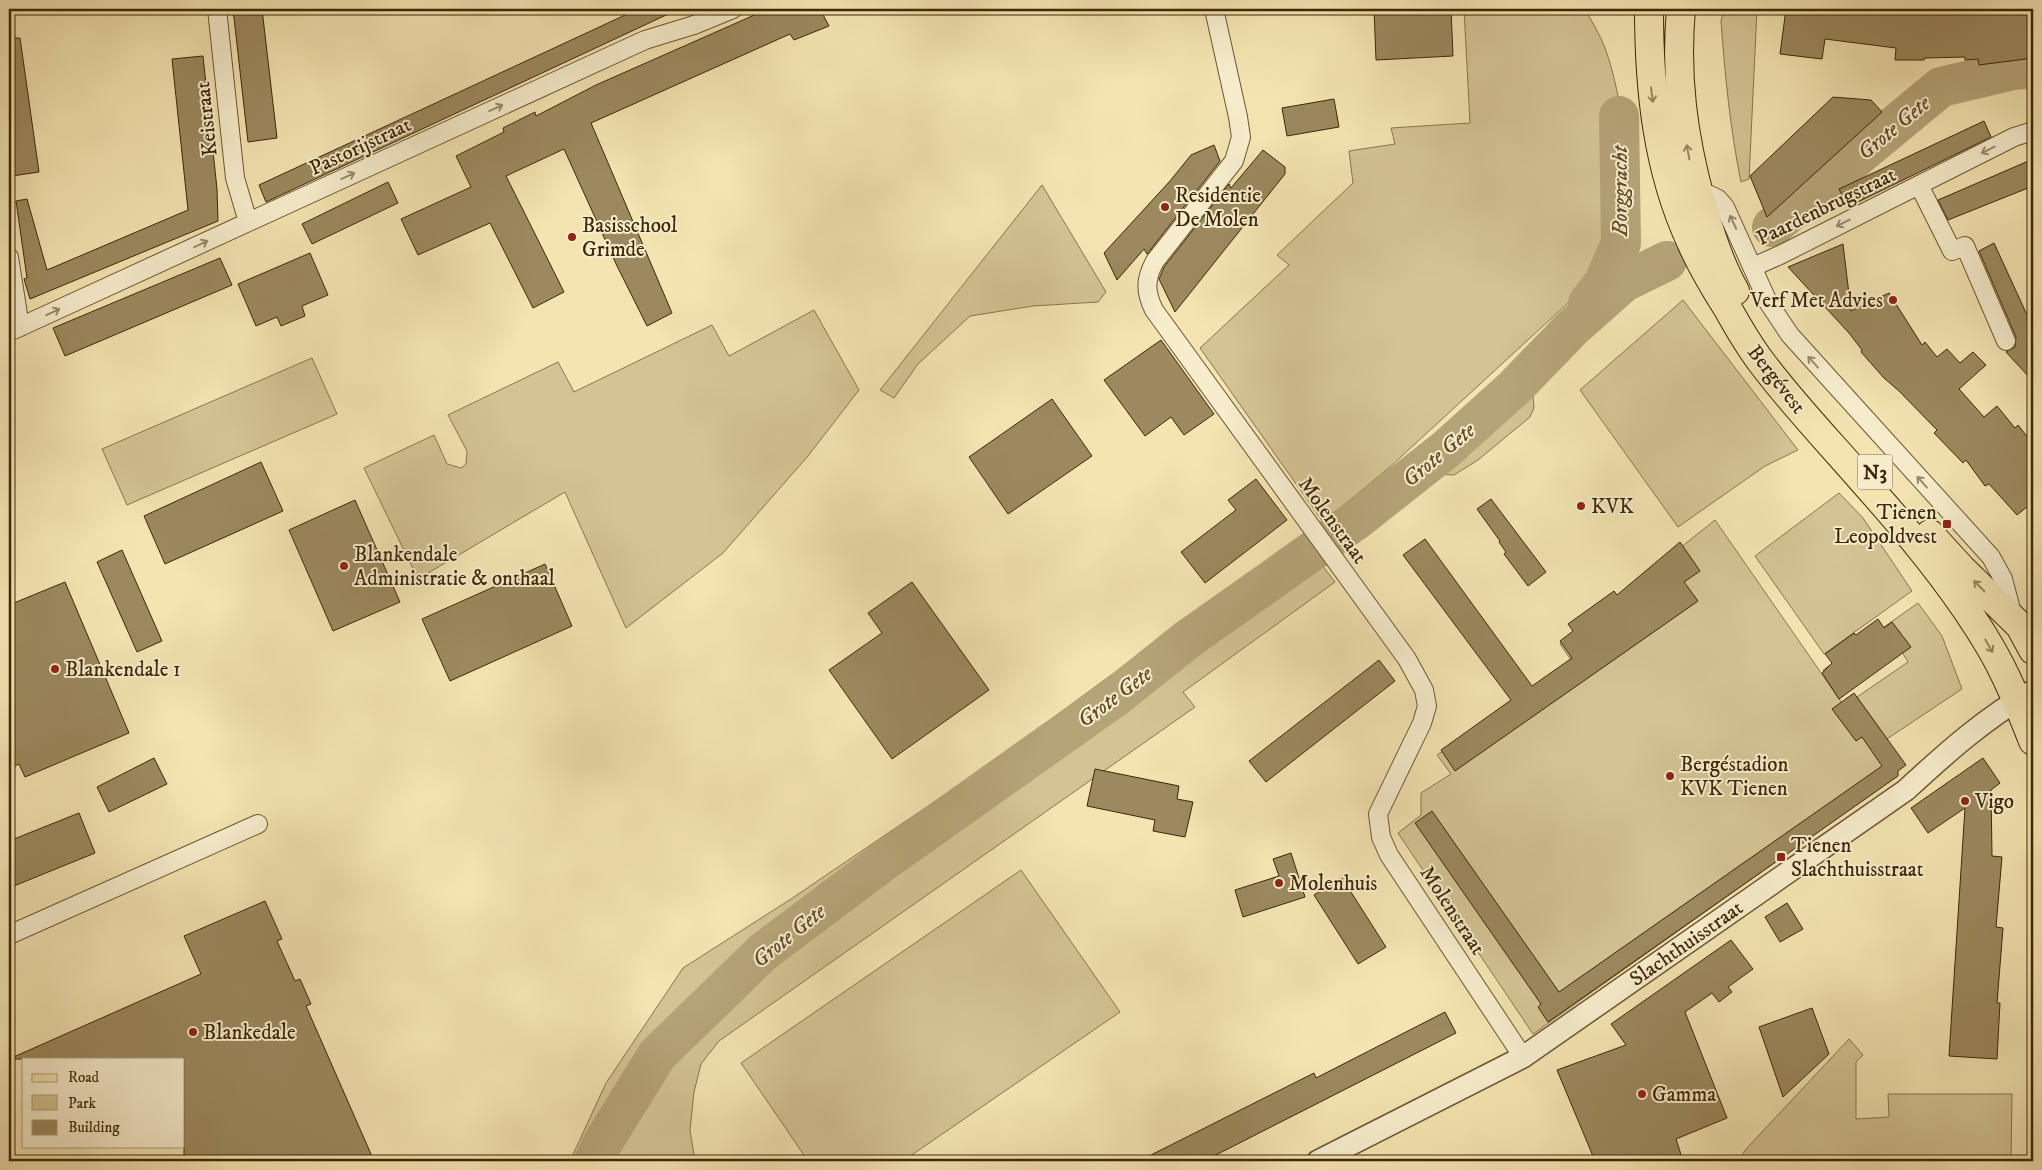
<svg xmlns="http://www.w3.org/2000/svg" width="2042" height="1170" font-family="'IM FELL DW Pica',serif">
	<rect width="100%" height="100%" fill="#f3e4b2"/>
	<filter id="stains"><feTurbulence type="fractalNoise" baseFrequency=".004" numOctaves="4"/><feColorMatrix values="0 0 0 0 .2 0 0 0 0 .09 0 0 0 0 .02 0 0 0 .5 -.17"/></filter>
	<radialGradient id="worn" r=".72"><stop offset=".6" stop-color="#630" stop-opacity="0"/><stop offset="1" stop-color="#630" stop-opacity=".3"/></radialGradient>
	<!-- green -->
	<path fill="#d4c495" stroke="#89764e" d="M 1464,9 L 1585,9 C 1592,22 1601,36 1606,51 C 1618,84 1628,145 1627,180 L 1612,190 L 1608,200 L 1607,256 L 1592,281 L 1390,467 L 1323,522 L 1200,348 L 1289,265 L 1277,255 L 1353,183 L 1349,151 L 1395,144 L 1391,128 L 1470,123 Z
		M 1724,9 L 1757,9 L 1749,179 L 1741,182 C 1730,128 1725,75 1721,21 Z
		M 1042,185 L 1106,292 L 1098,302 L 1033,306 L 970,316 L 918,364 L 894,398 L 880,390 Z
		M 1683,300 L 1798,450 L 1765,466 L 1678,527 L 1580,390 Z
		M 814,310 L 859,390 L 808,456 L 723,553 L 626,628 L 565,492 L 418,579 L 364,468 L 434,435 L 447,464 L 461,468 L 466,464 L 467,451 L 448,415 L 558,362 L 574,392 L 712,325 L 729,356 Z
		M 312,358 L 337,414 L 127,505 L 102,449 Z
		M 1533,396 L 1534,408 L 1530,417 L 1478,460 L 1454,475 L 1434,474 L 1470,441 Z
		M 1839,493 L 1863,518 L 1912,591 L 1824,654 L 1755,556 Z
		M 1715,520 L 1894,778 L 1533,1034 L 1398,833 L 1421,815 L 1421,793 L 1451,774 L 1437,755 L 1571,660 L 1560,644 Z
		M 1317,559 L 1335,582 L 1183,692 L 1195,707 L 719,1041 L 701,1064 L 694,1092 L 690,1130 L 695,1161 L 570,1161 L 606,1083 L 683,968 L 791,899 L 987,766 L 1144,651 L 1156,674 Z
		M 1918,603 L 1942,636 L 1962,689 L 1887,739 L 1857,697 L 1908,662 L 1902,652 L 1840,694 L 1823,670 Z
		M 1021,870 L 1120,1012 L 903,1161 L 808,1161 L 741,1063 Z
		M 1849,1039 L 1863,1055 L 1856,1062 L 1856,1119 L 1889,1117 L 1888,1094 L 2012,1094 L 2011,1161 L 1737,1161 L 1747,1148 Z"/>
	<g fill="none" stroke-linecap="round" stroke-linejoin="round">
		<!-- river -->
		<path stroke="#b5a478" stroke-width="40" d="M 1772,227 L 1941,87 L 2013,70 L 2033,68
			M 1588,303 L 1604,282 L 1621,243 L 1619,116
			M 594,1161 L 602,1144 L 657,1055 L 763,952 L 880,864 L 1114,698 L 1188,639 L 1355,521 L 1445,450 L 1515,387 L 1572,328 L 1624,282 L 1667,261"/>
	</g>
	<!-- building -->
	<path fill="#9c895f" stroke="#3e2706" d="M 233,9 L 262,9 L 277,138 L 248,142 Z
		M 634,9 L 679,9 L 266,202 L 259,185 L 623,16 Z
		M 768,9 L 820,9 L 829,26 L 794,40 L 790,34 L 591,123 L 672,313 L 647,326 L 617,266 L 564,149 L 506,176 L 564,292 L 533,308 L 490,223 L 418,255 L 401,219 L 471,187 L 456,156 L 504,132 L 503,128 L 535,112 L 536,116 L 596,85 Z
		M 1374,9 L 1451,9 L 1453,56 L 1376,60 Z
		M 1786,9 L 2033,9 L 2033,58 L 1979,65 L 1978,59 L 1965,60 L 1965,57 L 1925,58 L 1924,60 L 1895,60 L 1896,48 L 1825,39 L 1822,59 L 1780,54 Z
		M 9,38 L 20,38 L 39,172 L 12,176 L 9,151 Z
		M 203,56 L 217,189 L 218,221 L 30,299 L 24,279 L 27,278 L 16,201 L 27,199 L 47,270 L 188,210 L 172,59 Z
		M 1833,97 L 1871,100 L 1882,112 L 1767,217 L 1750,176 Z
		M 1334,99 L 1339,127 L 1287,136 L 1282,108 Z
		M 1984,121 L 1991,137 L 1848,207 L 1839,189 Z
		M 1214,145 L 1220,161 L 1147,254 L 1144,249 L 1117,280 L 1104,253 L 1170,181 L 1191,155 Z
		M 1263,150 L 1285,167 L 1285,174 L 1175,312 L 1159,279 L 1164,267 L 1229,184 L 1231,188 Z
		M 2033,159 L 2033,186 L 1948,220 L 1938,200 Z
		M 388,182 L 398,203 L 312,244 L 302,224 Z
		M 1994,243 L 2033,328 L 2033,385 L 2030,378 L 2006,352 L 2015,347 L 2016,337 L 1979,251 Z
		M 1843,244 L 1851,311 L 1889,293 L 1922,345 L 1925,342 L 1937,357 L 1947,349 L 1960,363 L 1973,352 L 1986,365 L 1959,389 L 1984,417 L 1997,406 L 2015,428 L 2018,425 L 2033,444 L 2033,502 L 2017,515 L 1989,484 L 1985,486 L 1966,460 L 1963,463 L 1934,433 L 1937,430 L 1899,391 L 1884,378 L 1861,352 L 1862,350 L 1849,333 L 1788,267 Z
		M 310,253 L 328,295 L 302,306 L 305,316 L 281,326 L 277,317 L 256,326 L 238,284 Z
		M 220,258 L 232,285 L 65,356 L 53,328 Z
		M 1161,340 L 1214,414 L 1184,435 L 1171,417 L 1145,436 L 1104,380 Z
		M 1052,399 L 1092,456 L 1008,514 L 969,457 Z
		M 261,462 L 283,511 L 165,564 L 144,516 Z
		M 1256,479 L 1287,520 L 1205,583 L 1181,552 L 1236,510 L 1228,500 Z
		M 1491,499 L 1546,572 L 1528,586 L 1504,554 L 1506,552 L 1499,542 L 1500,541 L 1477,509 Z
		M 355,500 L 400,602 L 333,631 L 289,530 Z
		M 1425,539 L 1532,686 L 1572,658 L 1560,641 L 1573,631 L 1568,624 L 1614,591 L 1617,595 L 1680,542 L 1700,571 L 1684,582 L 1698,601 L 1455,771 L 1441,750 L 1511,700 L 1403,555 Z
		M 122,550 L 162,641 L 137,652 L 97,562 Z
		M 545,564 L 572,626 L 450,681 L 422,619 Z
		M 65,582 L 129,733 L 25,777 L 19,764 L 9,769 L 9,605 Z
		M 912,582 L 989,690 L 892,759 L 829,670 L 882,633 L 868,613 Z
		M 1878,619 L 1884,628 L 1892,622 L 1911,647 L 1839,699 L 1822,673 L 1832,663 L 1825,654 L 1854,633 L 1856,635 Z
		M 1379,660 L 1395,681 L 1266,782 L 1249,761 Z
		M 1854,693 L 1906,765 L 1898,771 L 1898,776 L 1548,1022 L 1538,1007 L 1541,1004 L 1415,823 L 1432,811 L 1559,992 L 1882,766 L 1862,737 L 1856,741 L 1832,709 Z
		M 154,758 L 167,784 L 109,812 L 97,787 Z
		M 1983,758 L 2000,783 L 1991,790 L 1992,856 L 2002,857 L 1996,927 L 2003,928 L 1997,1003 L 2000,1003 L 1997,1059 L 1949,1056 L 1965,808 L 1928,833 L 1911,808 Z
		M 1095,769 L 1179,786 L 1177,799 L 1193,802 L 1185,837 L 1153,831 L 1155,820 L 1087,806 Z
		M 79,813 L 95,853 L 9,888 L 9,841 Z
		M 1291,853 L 1305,897 L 1243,917 L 1235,890 L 1279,876 L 1273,859 Z
		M 1342,878 L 1386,947 L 1358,964 L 1314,895 Z
		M 265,901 L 282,939 L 277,941 L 295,981 L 300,979 L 311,1004 L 306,1006 L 374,1161 L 184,1161 L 184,1059 L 9,1059 L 201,974 L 184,936 Z
		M 1787,903 L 1803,929 L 1780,942 L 1765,917 Z
		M 1731,940 L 1753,969 L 1728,987 L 1732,992 L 1719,1002 L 1712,993 L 1685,1012 L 1727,1118 L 1676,1139 L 1683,1161 L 1595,1161 L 1557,1070 L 1626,1045 L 1611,1024 Z
		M 1812,1008 L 1829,1054 L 1783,1097 L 1759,1027 Z
		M 1445,1012 L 1456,1033 L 1204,1161 L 1139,1161 L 1314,1073 L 1316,1078 Z"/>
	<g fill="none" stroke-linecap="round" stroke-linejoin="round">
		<defs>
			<path id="minor" d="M 217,9 L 235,178 L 248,222
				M 1214,9 L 1238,117 L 1241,137 L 1234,161 L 1155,261 C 1145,279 1145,292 1154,310 L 1407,659 L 1424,690 L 1427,706 L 1422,723 L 1378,814 L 1381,837 L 1389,855 L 1523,1057
				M 1919,185 L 1952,251 L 1965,246 L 2006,341
				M 1697,189 L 1718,199 L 1725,207 L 1768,302 L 1790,335 L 1991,557 L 2003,579 L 2013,617
				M 9,257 L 20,327
				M 1753,267 L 1780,255 L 2014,137 L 2033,131
				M 9,332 L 645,40 L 694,25 L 733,9
				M 9,935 L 258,824"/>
			<path id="tertiary" d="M 1318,1161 L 1523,1057 L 1906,790 C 1945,754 1986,717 2033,691"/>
			<path id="primary" d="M 1649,9 C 1649,88 1657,169 1691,242 C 1701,265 1714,287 1728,309 C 1738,327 1749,346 1762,363 C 1795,407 1834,447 1870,489 C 1913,537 1956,589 1989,645 C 2007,675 2020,708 2033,741
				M 1681,9 C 1675,76 1683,136 1701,202 C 1710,232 1719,263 1735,291
				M 1930,534 L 1962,569 L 2020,626 L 2033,650"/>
		</defs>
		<!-- minor casing -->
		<use href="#minor" stroke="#6b5631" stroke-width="20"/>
		<!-- tertiary casing -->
		<use href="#tertiary" stroke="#6b5631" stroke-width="24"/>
		<!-- primary casing -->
		<use href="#primary" stroke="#3e2706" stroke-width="30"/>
		<!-- minor -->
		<use href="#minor" stroke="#f7edcd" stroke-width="18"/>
		<!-- tertiary -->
		<use href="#tertiary" stroke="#f7edcd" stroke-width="21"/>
		<!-- primary -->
		<use href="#primary" stroke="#f3e4b2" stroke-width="28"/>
	</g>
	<!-- one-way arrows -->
	<defs><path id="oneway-shaft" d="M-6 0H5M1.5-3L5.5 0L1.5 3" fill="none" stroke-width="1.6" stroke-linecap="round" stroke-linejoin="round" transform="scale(1.25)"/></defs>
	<g stroke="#98865c">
		<use href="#oneway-shaft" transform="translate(1652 95) rotate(82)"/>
		<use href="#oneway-shaft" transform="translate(1688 152) rotate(-101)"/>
		<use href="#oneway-shaft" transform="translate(1979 586) rotate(-135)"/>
		<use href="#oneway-shaft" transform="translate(1989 646) rotate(60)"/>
	</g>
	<g stroke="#9a8a6a">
		<use href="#oneway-shaft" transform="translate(496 108) rotate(-25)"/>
		<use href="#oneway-shaft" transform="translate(1988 150) rotate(153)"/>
		<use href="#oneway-shaft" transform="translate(348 176) rotate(-25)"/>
		<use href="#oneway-shaft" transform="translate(1733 222) rotate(-115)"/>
		<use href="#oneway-shaft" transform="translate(1843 223) rotate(153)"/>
		<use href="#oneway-shaft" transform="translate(201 244) rotate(-25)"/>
		<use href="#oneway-shaft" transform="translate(53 312) rotate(-25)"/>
		<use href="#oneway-shaft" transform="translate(1813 362) rotate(-132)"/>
		<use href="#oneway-shaft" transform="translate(1922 482) rotate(-132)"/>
	</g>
	<!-- markers -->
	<g fill="#8f2418" stroke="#f7edcd" stroke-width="2">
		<circle cx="1165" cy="207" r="5"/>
		<circle cx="572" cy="237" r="5"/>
		<circle cx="1893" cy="300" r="5"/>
		<circle cx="1581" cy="506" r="5"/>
		<rect x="1942" y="519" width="10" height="10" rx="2.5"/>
		<circle cx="344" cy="566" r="5"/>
		<circle cx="55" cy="669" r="5"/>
		<circle cx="1670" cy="776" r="5"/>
		<circle cx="1965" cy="801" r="5"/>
		<rect x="1776" y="852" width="10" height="10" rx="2.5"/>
		<circle cx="1279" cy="883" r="5"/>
		<circle cx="193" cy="1032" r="5"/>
		<circle cx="1642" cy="1094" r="5"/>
	</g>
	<g text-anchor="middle" stroke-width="4" stroke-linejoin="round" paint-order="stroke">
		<!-- shield labels -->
		<rect fill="#f7edcd" stroke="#766242" stroke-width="1" x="1857.5" y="454.5" width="35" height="35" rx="4"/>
		<g font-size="20" font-weight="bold" fill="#3e2706">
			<text x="1875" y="479">N3</text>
		</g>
		<!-- street labels -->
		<g font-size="21" fill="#3e2706" stroke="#f7edcd">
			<text transform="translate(206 119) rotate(-96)" y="7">Keistraat</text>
			<text transform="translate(360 146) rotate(-25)" y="7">Pastorijstraat</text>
			<text transform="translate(1826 206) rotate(-26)" y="7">Paardenbrugstraat</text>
			<text transform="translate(1777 379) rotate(52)" y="7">Bergévest</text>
			<text transform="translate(1333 520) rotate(54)" y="7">Molenstraat</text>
			<text transform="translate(1453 910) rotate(57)" y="7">Molenstraat</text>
			<text transform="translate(1686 943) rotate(-35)" y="7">Slachthuisstraat</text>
		</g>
		<!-- poi labels -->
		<g font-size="21" fill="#3e2706" stroke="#f7edcd" text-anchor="start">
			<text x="1175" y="202">Residentie<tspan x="1175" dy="24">De Molen</tspan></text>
			<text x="582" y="232">Basisschool<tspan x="582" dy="24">Grimde</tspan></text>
			<text x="1883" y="307" text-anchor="end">Verf Met Advies</text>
			<text x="1591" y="513">KVK</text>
			<text x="1937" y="519" text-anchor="end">Tienen<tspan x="1937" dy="24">Leopoldvest</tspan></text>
			<text x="354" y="561">Blankendale<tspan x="354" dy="24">Administratie &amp; onthaal</tspan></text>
			<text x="65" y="676">Blankendale 1</text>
			<text x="1680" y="771">Bergéstadion<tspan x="1680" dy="24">KVK Tienen</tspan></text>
			<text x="1975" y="808">Vigo</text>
			<text x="1791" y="852">Tienen<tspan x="1791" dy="24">Slachthuisstraat</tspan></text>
			<text x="1289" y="890">Molenhuis</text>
			<text x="203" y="1039">Blankedale</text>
			<text x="1652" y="1101">Gamma</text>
		</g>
		<!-- water labels -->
		<g font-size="22" font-style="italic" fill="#624c28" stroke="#f7edcd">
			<text transform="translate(1893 127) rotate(-40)" y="8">Grote Gete</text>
			<text transform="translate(1619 191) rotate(-90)" y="8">Borggracht</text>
			<text transform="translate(1438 454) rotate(-40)" y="8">Grote Gete</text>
			<text transform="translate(1114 696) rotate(-37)" y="8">Grote Gete</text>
			<text transform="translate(788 935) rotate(-39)" y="8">Grote Gete</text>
		</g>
	</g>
	<!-- margin -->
	<rect width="2042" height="1170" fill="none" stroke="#f3e4b2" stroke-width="30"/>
	<rect x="10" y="10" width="2022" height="1150" fill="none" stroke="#3e2706" stroke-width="2.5"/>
	<rect x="15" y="15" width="2012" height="1140" fill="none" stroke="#3e2706"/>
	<!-- legend -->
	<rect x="22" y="1058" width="162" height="90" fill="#f7edcd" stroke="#ad9e7d"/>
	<rect x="32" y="1074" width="25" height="8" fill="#f3e4b2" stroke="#ad9e7d"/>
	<text x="68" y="1082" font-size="15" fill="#3e2706">Road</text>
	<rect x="32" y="1095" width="25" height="15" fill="#d4c495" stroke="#ad9e7d"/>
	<text x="68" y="1108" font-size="15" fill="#3e2706">Park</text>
	<rect x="32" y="1120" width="25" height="15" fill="#9c895f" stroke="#ad9e7d"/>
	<text x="68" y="1132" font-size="15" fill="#3e2706">Building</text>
	<rect width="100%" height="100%" filter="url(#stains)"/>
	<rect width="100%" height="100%" fill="url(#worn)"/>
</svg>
